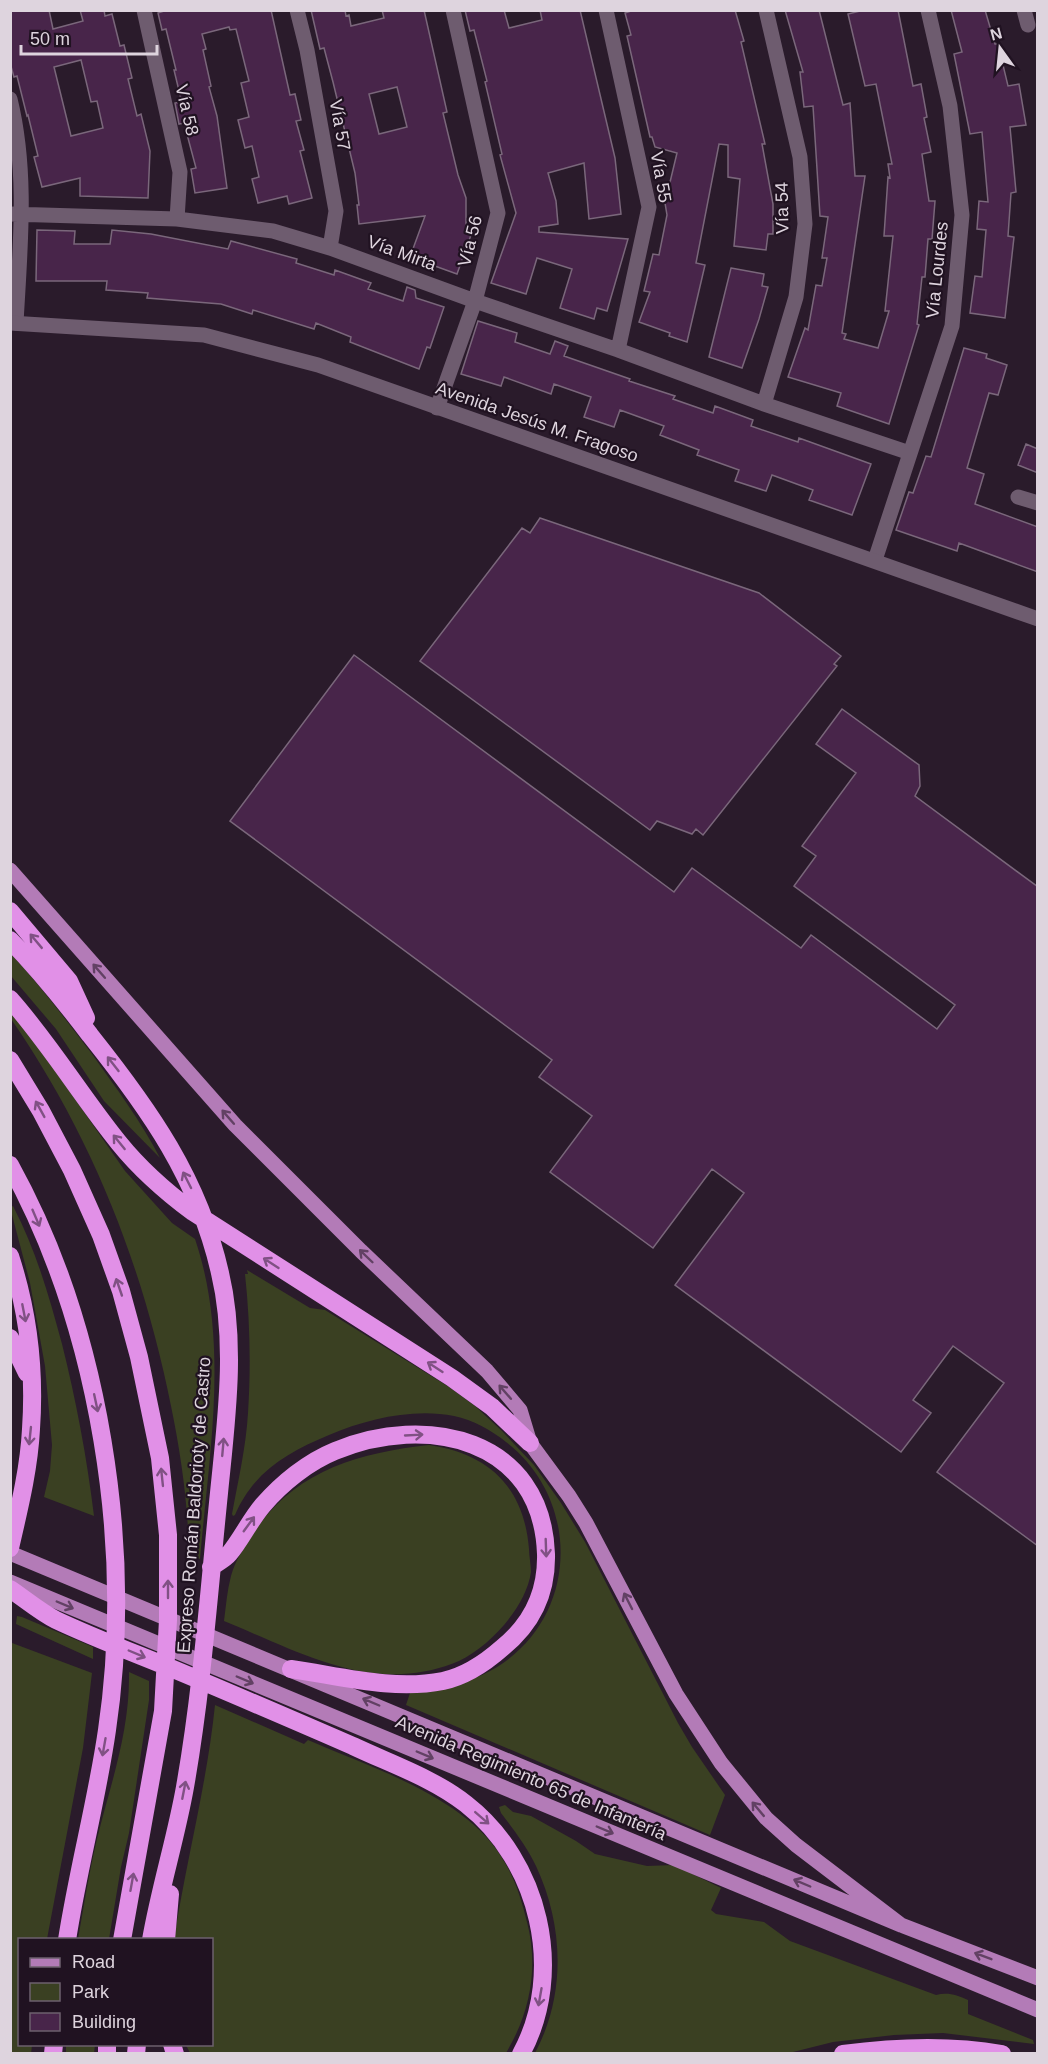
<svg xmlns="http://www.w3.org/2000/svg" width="1048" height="2064" font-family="Helvetica,sans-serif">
	<rect width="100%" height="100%" fill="#2a1b2b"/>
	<!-- green -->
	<path fill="#3a4022" d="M 11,954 C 40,985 66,1020 92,1054 C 116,1088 141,1121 160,1158 L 104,1101 L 56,1029 L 11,976 Z
		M 10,1011 L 36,1043 L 125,1171 L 172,1223 L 195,1239 C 230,1342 209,1453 200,1559 L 189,1554 C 188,1504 181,1454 171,1406 C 143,1266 92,1136 11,1019 Z
		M 13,1206 C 36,1250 49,1296 62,1344 C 76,1400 87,1458 94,1516 L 44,1497 L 50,1471 L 52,1445 L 45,1366 L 30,1283 L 11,1211 L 11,1207 Z
		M 247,1270 L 310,1308 L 325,1310 L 449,1387 L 475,1406 L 502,1431 L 534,1465 L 561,1503 L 585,1542 L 678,1723 L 692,1747 L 725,1795 L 710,1835 L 406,1705 L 411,1690 C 434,1686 460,1685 482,1675 C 577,1631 587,1505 506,1442 C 491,1430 473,1420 454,1416 C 413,1408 367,1419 329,1435 C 288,1452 253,1472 235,1515 L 233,1516 L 232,1514 C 238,1481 246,1447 248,1413 C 251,1367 250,1320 245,1274 L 248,1274 Z
		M 429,1445 C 489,1454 524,1487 529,1549 C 529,1556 531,1565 531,1572 C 526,1607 490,1646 459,1661 C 441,1669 421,1673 402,1674 C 343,1678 278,1643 224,1621 C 226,1606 227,1591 231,1576 C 235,1561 244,1548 252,1535 C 294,1471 357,1453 429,1445 Z
		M 17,1616 L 22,1617 L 93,1647 L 93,1659 L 16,1624 Z
		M 12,1643 L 92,1673 L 83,1748 L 47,1939 L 20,1940 L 20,2044 L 32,2045 L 31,2054 L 10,2053 L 10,1650 Z
		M 129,1672 L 149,1681 L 149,1700 L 129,1833 L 121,1867 L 109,1939 L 78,1939 C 84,1906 89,1872 97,1839 C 111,1782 130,1732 129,1672 Z
		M 215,1705 L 304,1744 L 308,1740 C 372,1768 470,1798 505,1863 C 516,1881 522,1902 527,1922 C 539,1968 530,2013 506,2053 L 190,2053 L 186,2045 L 212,2044 L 212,1940 L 174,1940 C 186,1861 207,1784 215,1705 Z
		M 505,1805 L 513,1812 L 531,1816 L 576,1841 L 595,1854 L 647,1866 L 674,1865 L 721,1888 L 711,1910 L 716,1914 L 764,1922 L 790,1941 L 936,1995 C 948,1992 957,1995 968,2000 L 968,2014 L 1033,2040 L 1034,2044 L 943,2033 L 894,2035 L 833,2042 L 785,2054 L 535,2053 C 566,1995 564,1926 536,1866 C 527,1847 514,1830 501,1813 L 499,1807 Z
		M 66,2045 L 95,2045 L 94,2053 L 66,2053 Z"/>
	<!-- building -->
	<path fill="#48254a" stroke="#7a677b" stroke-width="1.5" fill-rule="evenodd" d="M 10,10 L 49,10 L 53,29 L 83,21 L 80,10 L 104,10 L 105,16 L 112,14 L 120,46 L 124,45 L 132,78 L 128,79 L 137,116 L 141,114 L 150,151 L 148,198 L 80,196 L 80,178 L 42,187 L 34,157 L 38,156 L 28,115 L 27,116 L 17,76 L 14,77 L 10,63 ZM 81,60 L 91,102 L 97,101 L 103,128 L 71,136 L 54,67 Z
		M 167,10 L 271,10 L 290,95 L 295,94 L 301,120 L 296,121 L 304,150 L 300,151 L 312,198 L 289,204 L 287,196 L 258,203 L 252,179 L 259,177 L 252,146 L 245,148 L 238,120 L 249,117 L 241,83 L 249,81 L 236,29 L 230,30 L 229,27 L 202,34 L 206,49 L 203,50 L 211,86 L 209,87 L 217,116 L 227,188 L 195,193 L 191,169 L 196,168 L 184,123 L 179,124 L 175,103 L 180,102 L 181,99 L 174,70 L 176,70 L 166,29 L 162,30 L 158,13 Z
		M 311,10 L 345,10 L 346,16 L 349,15 L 351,26 L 384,18 L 382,10 L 424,10 L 447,112 L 443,113 L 458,175 L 466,198 L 466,233 L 471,235 L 457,274 L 410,257 L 425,216 L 359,224 L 357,205 L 359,205 L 355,173 L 333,82 L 324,48 L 320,49 ZM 397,87 L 407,127 L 379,134 L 369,94 Z
		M 465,10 L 504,10 L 509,28 L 542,20 L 540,10 L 580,10 L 615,158 L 621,214 L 589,219 L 584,163 L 548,173 L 556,201 L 558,224 L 539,227 L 539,232 L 628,239 L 607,311 L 597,308 L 594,319 L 560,308 L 572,269 L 537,258 L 526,294 L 491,283 L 516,213 L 500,155 L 502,154 L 485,82 L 487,81 L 474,30 L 470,31 Z
		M 634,10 L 735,10 L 744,41 L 741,42 L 765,144 L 762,144 L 773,204 L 773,234 L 768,234 L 766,250 L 734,246 L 740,179 L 728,177 L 728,145 L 719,144 L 696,263 L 705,265 L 687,342 L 669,336 L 670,333 L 639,322 L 650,292 L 644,291 L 653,254 L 659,255 L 667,215 L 665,203 L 677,153 L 655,147 L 652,137 L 650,137 L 627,36 L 631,35 L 625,13 Z
		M 785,10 L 819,10 L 843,105 L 850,103 L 855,176 L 865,176 L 842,333 L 846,334 L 844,339 L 878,348 L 889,311 L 885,311 L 893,236 L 884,236 L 888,177 L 890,178 L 888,164 L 892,164 L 876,84 L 865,86 L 848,14 L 864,10 L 898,10 L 913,86 L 921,84 L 927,117 L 924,118 L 931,152 L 922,154 L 929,201 L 935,201 L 932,239 L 928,239 L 925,277 L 922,277 L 917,324 L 919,325 L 889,424 L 837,406 L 841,393 L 788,377 L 805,328 L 808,330 L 816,285 L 822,286 L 827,258 L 822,258 L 828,217 L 820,216 L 813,106 L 804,107 L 800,72 L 803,72 Z
		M 951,10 L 985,10 L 995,44 L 998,44 L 1008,86 L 1019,84 L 1026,125 L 1010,127 L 1016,192 L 1011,193 L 1008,236 L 1014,237 L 1005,318 L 970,313 L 975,276 L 982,277 L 986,230 L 977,229 L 979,201 L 988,202 L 982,132 L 970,134 L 954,54 L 962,52 Z
		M 37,230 L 75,231 L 74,244 L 110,244 L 112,230 L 151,234 L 228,249 L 231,241 L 297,259 L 296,263 L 334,275 L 335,270 L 371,283 L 368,289 L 403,301 L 407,287 L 415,290 L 416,298 L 444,307 L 430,348 L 427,347 L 419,369 L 350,342 L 351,337 L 316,323 L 314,329 L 253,310 L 252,314 L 221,304 L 147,298 L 148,293 L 106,290 L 107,281 L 36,281 Z
		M 731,268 L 764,274 L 762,286 L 768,287 L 759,319 L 742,368 L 709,357 Z
		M 478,321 L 517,333 L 515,342 L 550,354 L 555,341 L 568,346 L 564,356 L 630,379 L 629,381 L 675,396 L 673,399 L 713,413 L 715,406 L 753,420 L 751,426 L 798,442 L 799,438 L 871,464 L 852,515 L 809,500 L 813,490 L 772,475 L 766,491 L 735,481 L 739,470 L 697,455 L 699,450 L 660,435 L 664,426 L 620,410 L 614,427 L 584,417 L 591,397 L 554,384 L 551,394 L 504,377 L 501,386 L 461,374 Z
		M 964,348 L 987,354 L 986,358 L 1007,365 L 998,395 L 989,393 L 967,468 L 984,474 L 975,504 L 1038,527 L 1038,572 L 959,543 L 957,551 L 896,530 L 909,492 L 913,493 L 926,456 L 931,457 Z
		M 1026,444 L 1038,449 L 1038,473 L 1018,465 Z
		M 540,518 L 759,593 L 841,656 L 834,664 L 837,666 L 703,835 L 696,829 L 692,834 L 657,821 L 650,830 L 420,661 L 522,528 L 530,533 Z
		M 354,655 L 674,892 L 692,868 L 801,948 L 811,935 L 937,1029 L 955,1005 L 794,886 L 816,856 L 802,846 L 856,773 L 816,744 L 842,709 L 919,765 L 920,786 L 915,796 L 1038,887 L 1038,1546 L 937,1472 L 1004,1383 L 953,1346 L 913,1400 L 931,1413 L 901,1452 L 675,1285 L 744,1193 L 712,1169 L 653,1248 L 550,1172 L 592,1116 L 539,1077 L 552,1060 L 230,821 Z"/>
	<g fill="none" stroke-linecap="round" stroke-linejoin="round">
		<!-- minor -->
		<path stroke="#6e5c6f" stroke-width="15" d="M 144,10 L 180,172 L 177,219
			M 297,10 L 307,50 L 336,211 L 330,248
			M 606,10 L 649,207 L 618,350
			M 1024,10 L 1028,25
			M 10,99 C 28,172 20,249 16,323
			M 10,214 L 177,219 L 273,231 L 330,248 L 475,301 L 618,350 L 764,404 L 910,453
			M 764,404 L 796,297 L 805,224 L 800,157 L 766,10
			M 437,408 L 475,301 L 498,213 L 453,10
			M 1018,497 L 1038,503
			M 875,560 L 952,326 L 962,215 L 950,106 L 928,10"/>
		<!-- tertiary -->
		<path stroke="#6e5c6f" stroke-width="15" d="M 10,323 L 204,335 L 318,365 L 1038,619"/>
		<!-- primary -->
		<path stroke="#b37bb7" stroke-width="15" d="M 10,870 L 235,1125 L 361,1251 L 487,1371 L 520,1410 L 530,1443 L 569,1496 L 586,1523 L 676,1694 L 721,1763 L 766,1818 L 796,1845 L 901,1925
			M 10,1553 L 901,1925 L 1038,1978
			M 10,1582 L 1038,2010"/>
		<!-- motorway -->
		<path stroke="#e190e7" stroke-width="18" d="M 10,911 L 69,981 L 86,1018
			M 10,940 C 39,970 65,1002 90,1035 C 149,1109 199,1179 220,1273 C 237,1344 226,1422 219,1493 C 209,1591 202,1690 185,1787 C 176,1838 160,1888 151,1940
			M 10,999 C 50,1044 81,1096 119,1143 C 140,1169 166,1192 193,1212 L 452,1378 L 492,1407 L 530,1443
			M 10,1060 L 41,1111 L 72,1170 L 101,1235 L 121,1291 L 139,1357 L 160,1458 L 168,1535 L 168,1620 L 163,1711 L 122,1940
			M 10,1165 C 100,1328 134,1547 107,1730 C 97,1800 78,1869 67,1940
			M 10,1256 C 28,1311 35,1371 31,1429 C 29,1469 19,1509 10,1548
			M 10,1338 L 27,1373
			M 211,1567 C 217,1563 225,1559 229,1554 C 241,1540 250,1520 263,1505 C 282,1483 308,1462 335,1451 C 426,1413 542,1438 546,1554 C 547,1593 532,1624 502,1648 C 485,1663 466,1676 443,1681 C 393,1691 340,1676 291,1669
			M 10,1589 C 25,1599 40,1612 56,1620 C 94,1638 134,1653 173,1669 C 233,1694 293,1720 353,1746 C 391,1764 433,1778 466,1804 C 539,1861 566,1971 521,2054
			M 166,1940 L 170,1894
			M 172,2044 L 175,2054
			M 53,2054 L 54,2044
			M 107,2054 L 107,2044
			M 136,2054 L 137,2044
			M 843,2054 C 896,2047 950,2045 1002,2054"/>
	</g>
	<!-- one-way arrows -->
	<defs><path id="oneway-shaft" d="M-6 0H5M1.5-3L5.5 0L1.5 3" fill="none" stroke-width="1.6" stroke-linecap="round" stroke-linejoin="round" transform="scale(1.5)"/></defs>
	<g stroke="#805184">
		<use href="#oneway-shaft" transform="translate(36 941) rotate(-130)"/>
		<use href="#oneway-shaft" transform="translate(113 1064) rotate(-128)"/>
		<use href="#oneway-shaft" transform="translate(40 1109) rotate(-119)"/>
		<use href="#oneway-shaft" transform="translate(119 1142) rotate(-129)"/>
		<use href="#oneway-shaft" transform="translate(187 1180) rotate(-117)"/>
		<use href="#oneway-shaft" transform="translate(36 1218) rotate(67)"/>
		<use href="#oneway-shaft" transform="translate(271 1263) rotate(-147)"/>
		<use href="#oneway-shaft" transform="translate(119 1287) rotate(-109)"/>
		<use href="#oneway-shaft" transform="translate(24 1313) rotate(79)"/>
		<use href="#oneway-shaft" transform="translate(435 1367) rotate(-147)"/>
		<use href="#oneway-shaft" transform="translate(96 1403) rotate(78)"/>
		<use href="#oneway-shaft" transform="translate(414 1435) rotate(-3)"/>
		<use href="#oneway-shaft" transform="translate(30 1436) rotate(96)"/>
		<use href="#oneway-shaft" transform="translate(223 1447) rotate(-85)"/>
		<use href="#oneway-shaft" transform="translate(162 1477) rotate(-96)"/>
		<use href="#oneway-shaft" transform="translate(249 1524) rotate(-54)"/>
		<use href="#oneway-shaft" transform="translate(546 1548) rotate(88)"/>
		<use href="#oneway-shaft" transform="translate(168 1589) rotate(-90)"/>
		<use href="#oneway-shaft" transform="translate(137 1654) rotate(23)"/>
		<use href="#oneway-shaft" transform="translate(104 1747) rotate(100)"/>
		<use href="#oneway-shaft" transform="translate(184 1790) rotate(-79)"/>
		<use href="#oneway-shaft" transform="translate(482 1818) rotate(41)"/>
		<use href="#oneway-shaft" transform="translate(132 1882) rotate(-80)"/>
		<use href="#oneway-shaft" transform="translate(540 1997) rotate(100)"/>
	</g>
	<g stroke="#624164">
		<use href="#oneway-shaft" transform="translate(99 971) rotate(-131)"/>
		<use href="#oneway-shaft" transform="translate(228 1117) rotate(-131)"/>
		<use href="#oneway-shaft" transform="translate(366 1256) rotate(-136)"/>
		<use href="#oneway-shaft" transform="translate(505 1392) rotate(-131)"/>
		<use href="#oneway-shaft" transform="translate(628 1601) rotate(-117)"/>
		<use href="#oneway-shaft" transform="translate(65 1605) rotate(23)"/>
		<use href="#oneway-shaft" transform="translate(245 1680) rotate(23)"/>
		<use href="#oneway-shaft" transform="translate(371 1702) rotate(-157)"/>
		<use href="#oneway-shaft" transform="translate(425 1755) rotate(23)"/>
		<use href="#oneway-shaft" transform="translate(758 1809) rotate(-130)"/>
		<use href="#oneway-shaft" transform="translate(605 1830) rotate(23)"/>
		<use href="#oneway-shaft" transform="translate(802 1883) rotate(-157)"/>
		<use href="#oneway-shaft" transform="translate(983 1956) rotate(-159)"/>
	</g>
	<g text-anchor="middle" stroke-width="4.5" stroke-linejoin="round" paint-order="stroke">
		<!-- street labels -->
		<g font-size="18" fill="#ded4de" stroke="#201221">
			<text transform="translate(187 110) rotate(77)" y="6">Vía 58</text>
			<text transform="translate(340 125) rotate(80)" y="6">Vía 57</text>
			<text transform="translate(661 177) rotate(80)" y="6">Vía 55</text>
			<text transform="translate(782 208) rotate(-91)" y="6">Vía 54</text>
			<text transform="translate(470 241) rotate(-76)" y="6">Vía 56</text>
			<text transform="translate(402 253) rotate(20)" y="6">Vía Mirta</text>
			<text transform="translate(937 270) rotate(-84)" y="6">Vía Lourdes</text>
			<text transform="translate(537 422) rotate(19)" y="6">Avenida Jesús M. Fragoso</text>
			<text transform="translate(194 1505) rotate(-86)" y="6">Expreso Román Baldorioty de Castro</text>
			<text transform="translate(531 1778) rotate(23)" y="6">Avenida Regimiento 65 de Infantería</text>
		</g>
	</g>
	<!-- border -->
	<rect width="1048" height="2064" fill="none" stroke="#ded4de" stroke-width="24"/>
	<!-- legend -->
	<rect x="18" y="1938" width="195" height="108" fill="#201221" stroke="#6c606d" stroke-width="1.5"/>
	<rect x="30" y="1958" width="30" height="9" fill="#b37bb7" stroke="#6c606d" stroke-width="1.5"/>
	<text x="72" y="1968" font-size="18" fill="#ded4de">Road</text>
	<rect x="30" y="1983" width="30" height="18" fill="#3a4022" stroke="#6c606d" stroke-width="1.5"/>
	<text x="72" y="1998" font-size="18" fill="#ded4de">Park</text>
	<rect x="30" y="2013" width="30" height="18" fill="#48254a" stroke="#6c606d" stroke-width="1.5"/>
	<text x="72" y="2028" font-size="18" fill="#ded4de">Building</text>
	<!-- north arrow -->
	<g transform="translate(1000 48) rotate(345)" stroke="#201221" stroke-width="4.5" paint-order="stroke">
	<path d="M0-4.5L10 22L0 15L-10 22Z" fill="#ded4de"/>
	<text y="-9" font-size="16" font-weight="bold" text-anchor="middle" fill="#ded4de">N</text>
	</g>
	<!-- scale -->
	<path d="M21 45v9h136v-9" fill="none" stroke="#ded4de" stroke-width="3"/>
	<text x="30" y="45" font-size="18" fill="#ded4de" stroke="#201221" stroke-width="4.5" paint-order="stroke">50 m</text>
</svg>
